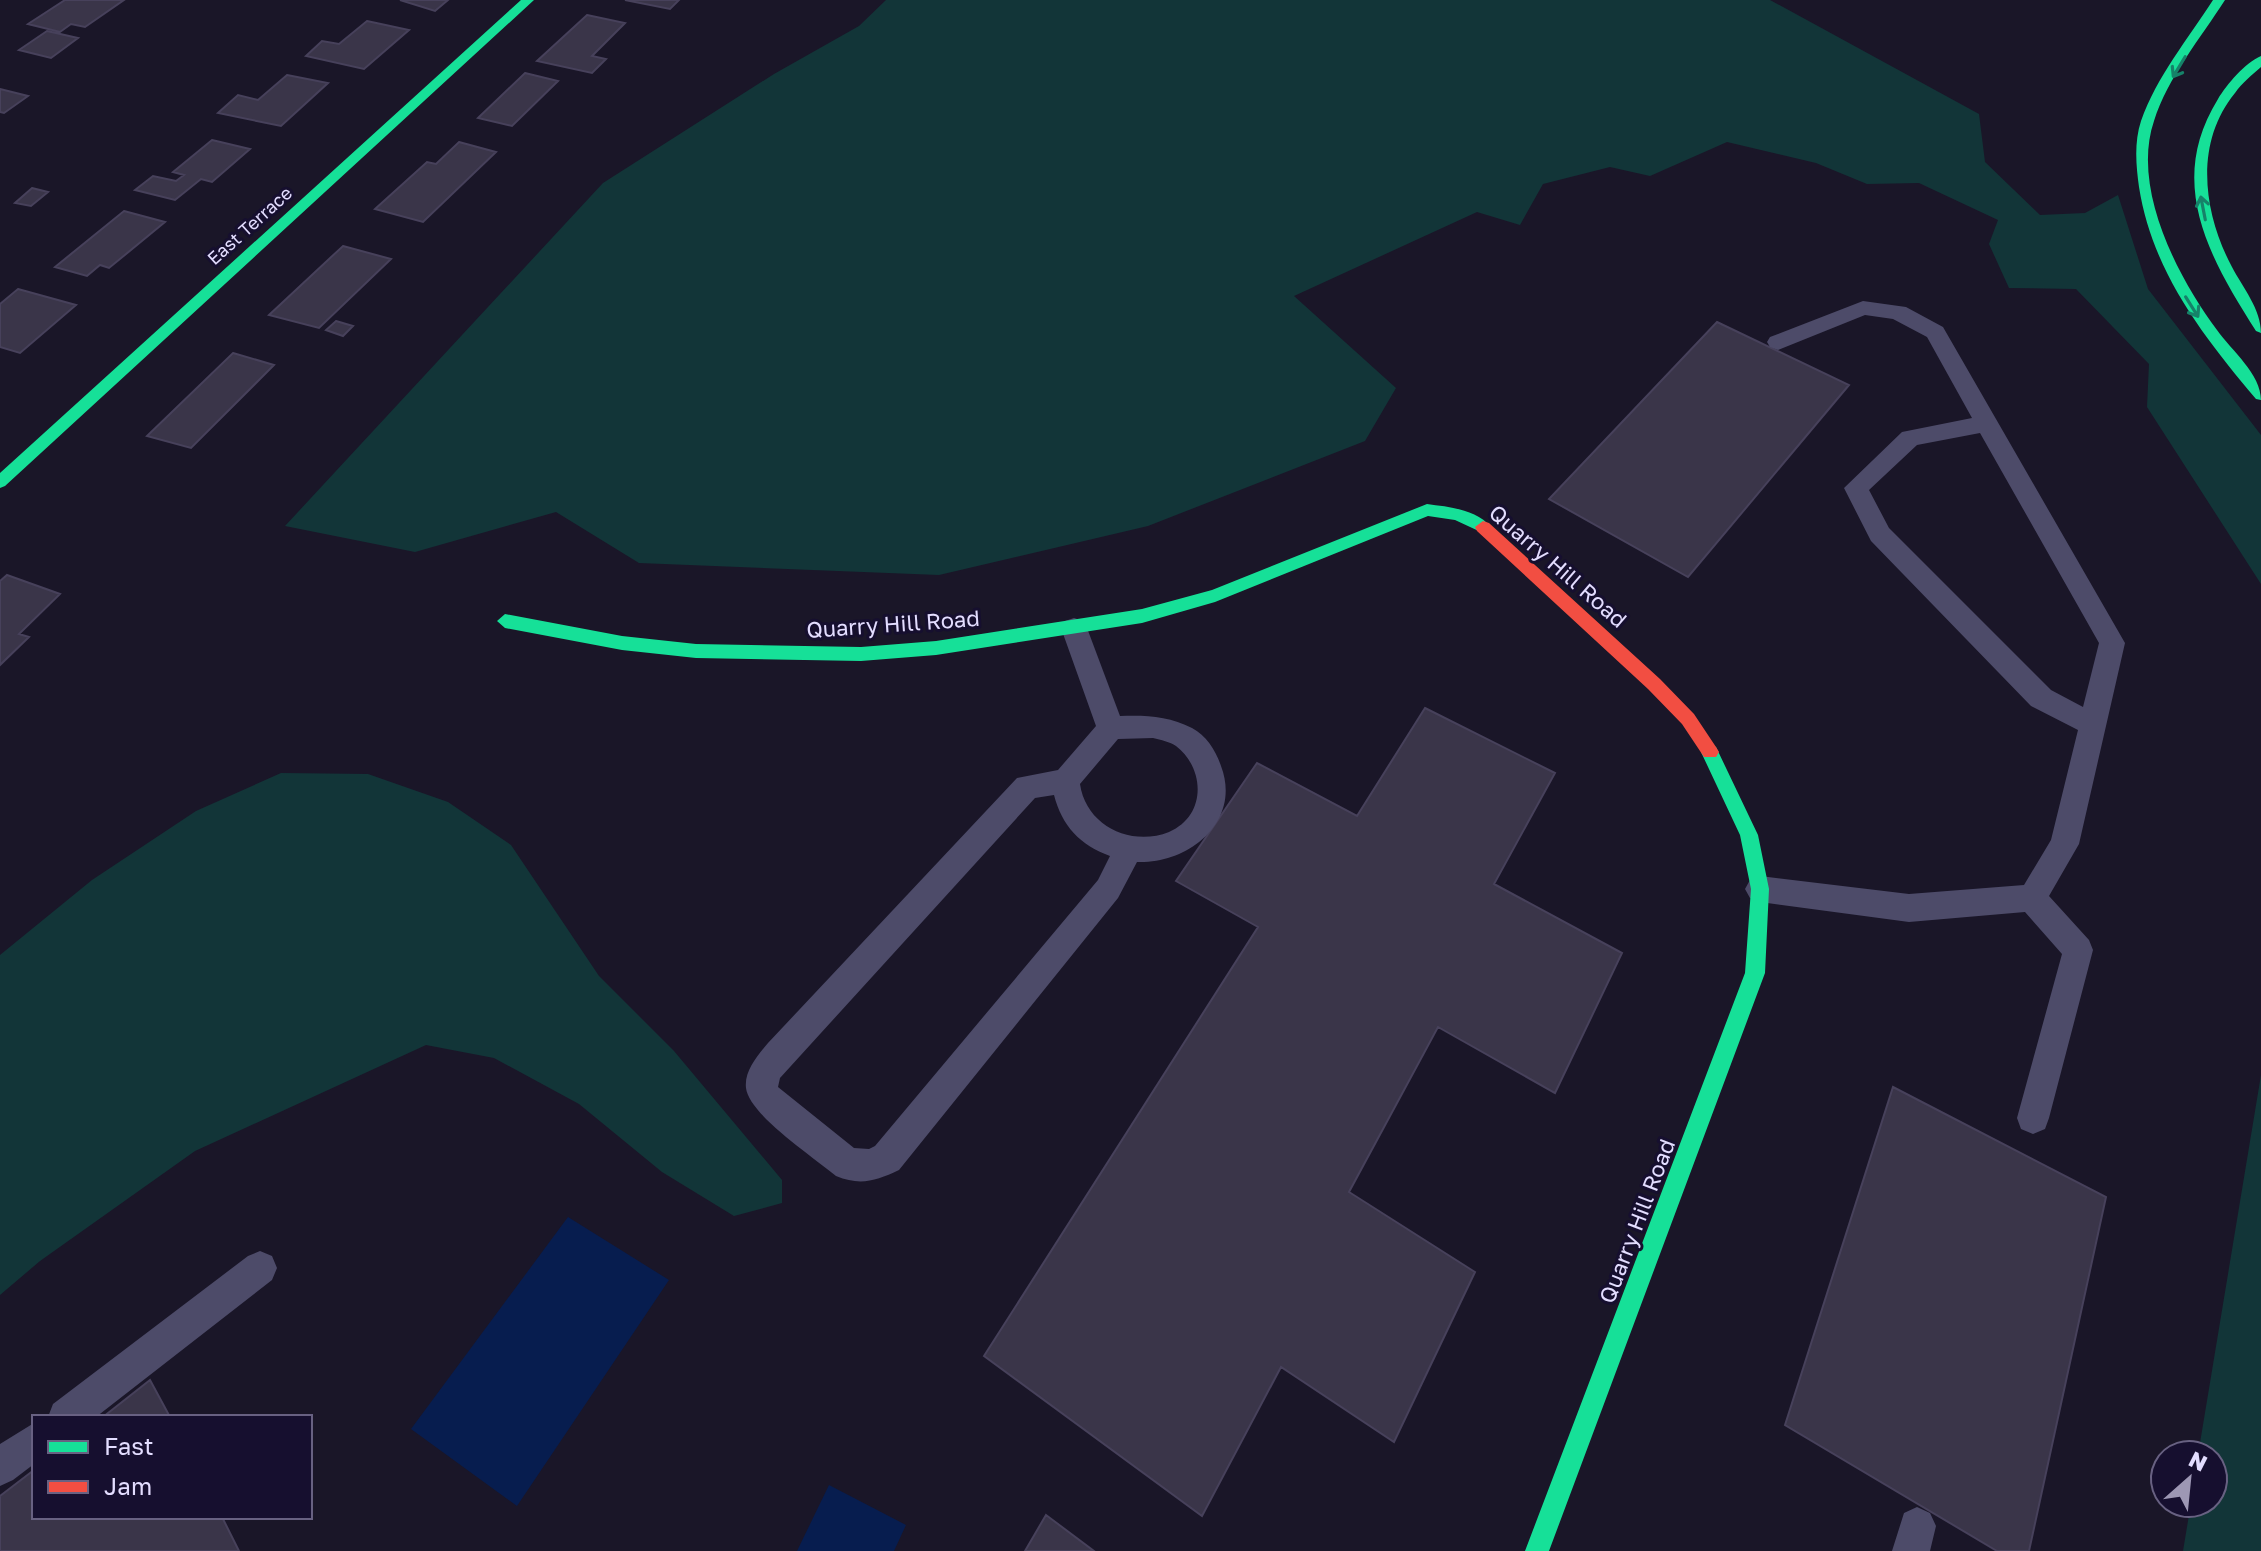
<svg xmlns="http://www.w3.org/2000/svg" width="2261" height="1551" font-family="'Golos Text',sans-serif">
	<rect width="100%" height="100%" fill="#1a1628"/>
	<!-- green -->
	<path fill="#123538" d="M 886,0 L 1770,0 L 1979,114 L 1985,162 L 2040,215 L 2085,213 L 2118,195 L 2148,289 L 2261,435 L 2261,584 L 2147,407 L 2149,364 L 2076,289 L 2009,288 L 1989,244 L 1998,220 L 1919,183 L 1867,184 L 1816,163 L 1727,142 L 1650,176 L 1610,167 L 1543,184 L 1520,225 L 1477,212 L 1294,296 L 1396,388 L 1365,441 L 1148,526 L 939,575 L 639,563 L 556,512 L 415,552 L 285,526 L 603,183 L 774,74 L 859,26 Z
		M 281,773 L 368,774 L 448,802 L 511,845 L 599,976 L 674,1051 L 782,1180 L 782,1203 L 734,1216 L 662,1172 L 579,1104 L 494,1058 L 426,1045 L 195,1151 L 40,1261 L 0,1295 L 0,955 L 92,880 L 196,811 Z
		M 2261,1075 L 2261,1551 L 2183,1551 L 2191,1503 L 2213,1503 L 2213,1455 L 2198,1455 Z"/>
	<!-- water -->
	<path fill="#071d4f" d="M 568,1217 L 669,1280 L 517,1506 L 411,1429 Z
		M 829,1485 L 906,1525 L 894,1551 L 797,1551 Z"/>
	<!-- building -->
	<path fill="#3a3549" stroke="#47415b" stroke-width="2" d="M 65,0 L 124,0 L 85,27 L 71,24 L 60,32 L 28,24 Z
		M 400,0 L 448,0 L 435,11 Z
		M 625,0 L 679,0 L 670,9 Z
		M 587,15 L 625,23 L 592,56 L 606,59 L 592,73 L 537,61 Z
		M 367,21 L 409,30 L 364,69 L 306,56 L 322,41 L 339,44 Z
		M 47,31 L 78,38 L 51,58 L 19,50 Z
		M 525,73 L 558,81 L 512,126 L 478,118 Z
		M 287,75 L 328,83 L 281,126 L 218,113 L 238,95 L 258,100 Z
		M 0,89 L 28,96 L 4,113 L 0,112 Z
		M 212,140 L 250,149 L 212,182 L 201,179 L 175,200 L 135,190 L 153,176 L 176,181 L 184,175 L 173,172 Z
		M 459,142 L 496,152 L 423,222 L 375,209 L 427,162 L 436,164 Z
		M 32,188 L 48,192 L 31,206 L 15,203 Z
		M 124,211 L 165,222 L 109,268 L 100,265 L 87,276 L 55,267 Z
		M 343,246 L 391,259 L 319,328 L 269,315 Z
		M 18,289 L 76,305 L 20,353 L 0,347 L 0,304 Z
		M 336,321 L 353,326 L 343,336 L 326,330 Z
		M 1717,322 L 1849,385 L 1688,577 L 1549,499 Z
		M 233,353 L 274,365 L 191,448 L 147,436 Z
		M 7,575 L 60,594 L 19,634 L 29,637 L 0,665 L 0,581 Z
		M 1425,708 L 1555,773 L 1494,884 L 1622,953 L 1555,1093 L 1438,1027 L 1349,1192 L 1475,1272 L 1394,1442 L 1281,1367 L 1202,1516 L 984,1356 L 1258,927 L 1176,881 L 1257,763 L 1357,816 Z
		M 1893,1087 L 2106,1197 L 2029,1551 L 1997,1551 L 1785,1425 Z
		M 150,1380 L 170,1417 L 103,1417 Z
		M 34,1470 L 34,1517 L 222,1517 L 239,1551 L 0,1551 L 0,1496 Z
		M 1046,1515 L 1094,1551 L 1025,1551 Z"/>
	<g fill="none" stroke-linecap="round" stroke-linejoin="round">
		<!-- lane -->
		<path fill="#4d4b69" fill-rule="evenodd" d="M 1863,301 L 1906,307 L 1943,327 L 2125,643 L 2079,844 L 2049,896 L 2089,940 L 2093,950 L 2049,1118 L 2045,1129 L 2033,1134 L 2021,1129 L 2017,1118 L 2062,954 L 2025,912 L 1909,922 L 1760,902 L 1750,898 L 1745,889 L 1750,880 L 1760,876 L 1909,894 L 2024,885 L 2051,840 L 2078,730 L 2031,706 L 1871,541 L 1844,488 L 1902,432 L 1972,418 L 1927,337 L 1893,319 L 1865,315 L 1778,350 L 1770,347 L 1767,342 L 1770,337 ZM 1980,433 L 2099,643 L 2083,707 L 2051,690 L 1889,528 L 1869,490 L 1917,445 Z
			M 1074,618 L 1083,621 L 1087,628 L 1120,716 C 1145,715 1169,716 1192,728 C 1206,735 1216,751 1221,766 C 1242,821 1189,864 1137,862 L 1118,898 L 899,1170 C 876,1181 860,1186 836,1176 C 815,1158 749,1115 746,1088 C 744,1071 758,1055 768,1043 L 1017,778 L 1058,770 L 1096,726 L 1061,628 L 1065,621 ZM 1153,738 C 1161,740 1170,742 1176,746 C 1205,768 1207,816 1169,832 C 1131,847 1086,826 1080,784 L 1118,739 ZM 1054,795 C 1062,826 1080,845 1110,856 L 1098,880 L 875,1146 L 869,1149 L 854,1148 L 778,1087 L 780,1078 L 1035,798 Z
			M 260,1251 L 272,1256 L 277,1268 L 272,1280 L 96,1417 L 48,1417 L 53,1404 L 248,1256 Z
			M 34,1423 L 34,1464 L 13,1480 L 0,1486 L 0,1444 Z
			M 1917,1507 L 1930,1513 L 1936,1526 L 1930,1551 L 1892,1551 L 1904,1513 Z"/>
		<!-- fast -->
		<path fill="#16e098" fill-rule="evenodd" d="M 521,0 L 534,0 L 5,486 L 0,488 L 0,473 Z
			M 2213,0 L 2225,0 C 2200,39 2168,77 2154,121 C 2131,188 2178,278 2217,330 C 2232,351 2261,374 2261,400 L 2256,399 C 2203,336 2152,271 2139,187 C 2136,166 2134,142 2141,121 C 2157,76 2188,39 2213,0 Z
			M 2261,56 L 2261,67 C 2252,75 2242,83 2235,93 C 2194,143 2203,213 2232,267 C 2243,288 2261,309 2261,333 L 2256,331 C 2209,257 2166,183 2218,99 C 2227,84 2245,63 2261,56 Z
			M 1427,504 C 1449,507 1476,509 1491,527 L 1483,533 L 1455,520 L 1428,516 L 1215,602 L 1142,623 L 936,655 L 861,661 L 696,658 L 622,650 L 505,628 L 497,621 L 505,614 L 622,636 L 696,644 L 861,647 L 936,641 L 1142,609 L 1212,590 Z
			M 1710,744 L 1716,747 L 1758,835 L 1769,889 L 1765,973 L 1549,1551 L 1525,1551 L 1745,973 L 1751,889 L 1740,835 L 1701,752 L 1704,747 Z"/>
		<!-- jam -->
		<path fill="#f24e42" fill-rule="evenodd" d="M 1483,521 L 1489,523 L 1660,679 L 1694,714 L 1716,747 L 1719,752 L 1716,757 L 1704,757 L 1682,724 L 1648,689 L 1477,531 L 1475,527 Z"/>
	</g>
	<!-- one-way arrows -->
	<defs><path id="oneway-shaft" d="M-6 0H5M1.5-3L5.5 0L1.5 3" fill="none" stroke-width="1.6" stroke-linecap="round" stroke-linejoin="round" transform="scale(2)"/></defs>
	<g stroke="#168269">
		<use href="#oneway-shaft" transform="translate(2179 67) rotate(121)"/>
		<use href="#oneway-shaft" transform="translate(2203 208) rotate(-101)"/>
		<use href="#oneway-shaft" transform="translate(2192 307) rotate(58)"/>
	</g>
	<g text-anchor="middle" stroke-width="6" stroke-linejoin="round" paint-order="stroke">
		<!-- far-street labels -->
		<g font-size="18" fill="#e3ddff" stroke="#160f2f">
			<text transform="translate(250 226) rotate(-42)" y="6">East Terrace</text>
		</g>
		<!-- street labels -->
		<g font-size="22" fill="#e3ddff" stroke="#160f2f">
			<text transform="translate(1558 566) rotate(41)" y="8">Quarry Hill Road</text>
			<text transform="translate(893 624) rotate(-4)" y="8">Quarry Hill Road</text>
			<text transform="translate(1637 1221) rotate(-69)" y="8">Quarry Hill Road</text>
		</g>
	</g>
	<!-- legend -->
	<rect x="32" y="1415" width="280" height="104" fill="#160f2f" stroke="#686182" stroke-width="2"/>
	<rect x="48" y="1441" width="40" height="12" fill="#16e098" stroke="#686182" stroke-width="2"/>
	<text x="104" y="1455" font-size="24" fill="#e3ddff">Fast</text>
	<rect x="48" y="1481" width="40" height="12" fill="#f24e42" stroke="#686182" stroke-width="2"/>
	<text x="104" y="1495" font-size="24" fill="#e3ddff">Jam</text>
	<!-- north arrow -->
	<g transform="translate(2189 1479) rotate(27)"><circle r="38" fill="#160f2f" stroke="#686182" stroke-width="2"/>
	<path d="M0-6L14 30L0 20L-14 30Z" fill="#9d97b4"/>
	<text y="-12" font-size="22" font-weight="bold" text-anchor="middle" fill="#e3ddff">N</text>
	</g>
</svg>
